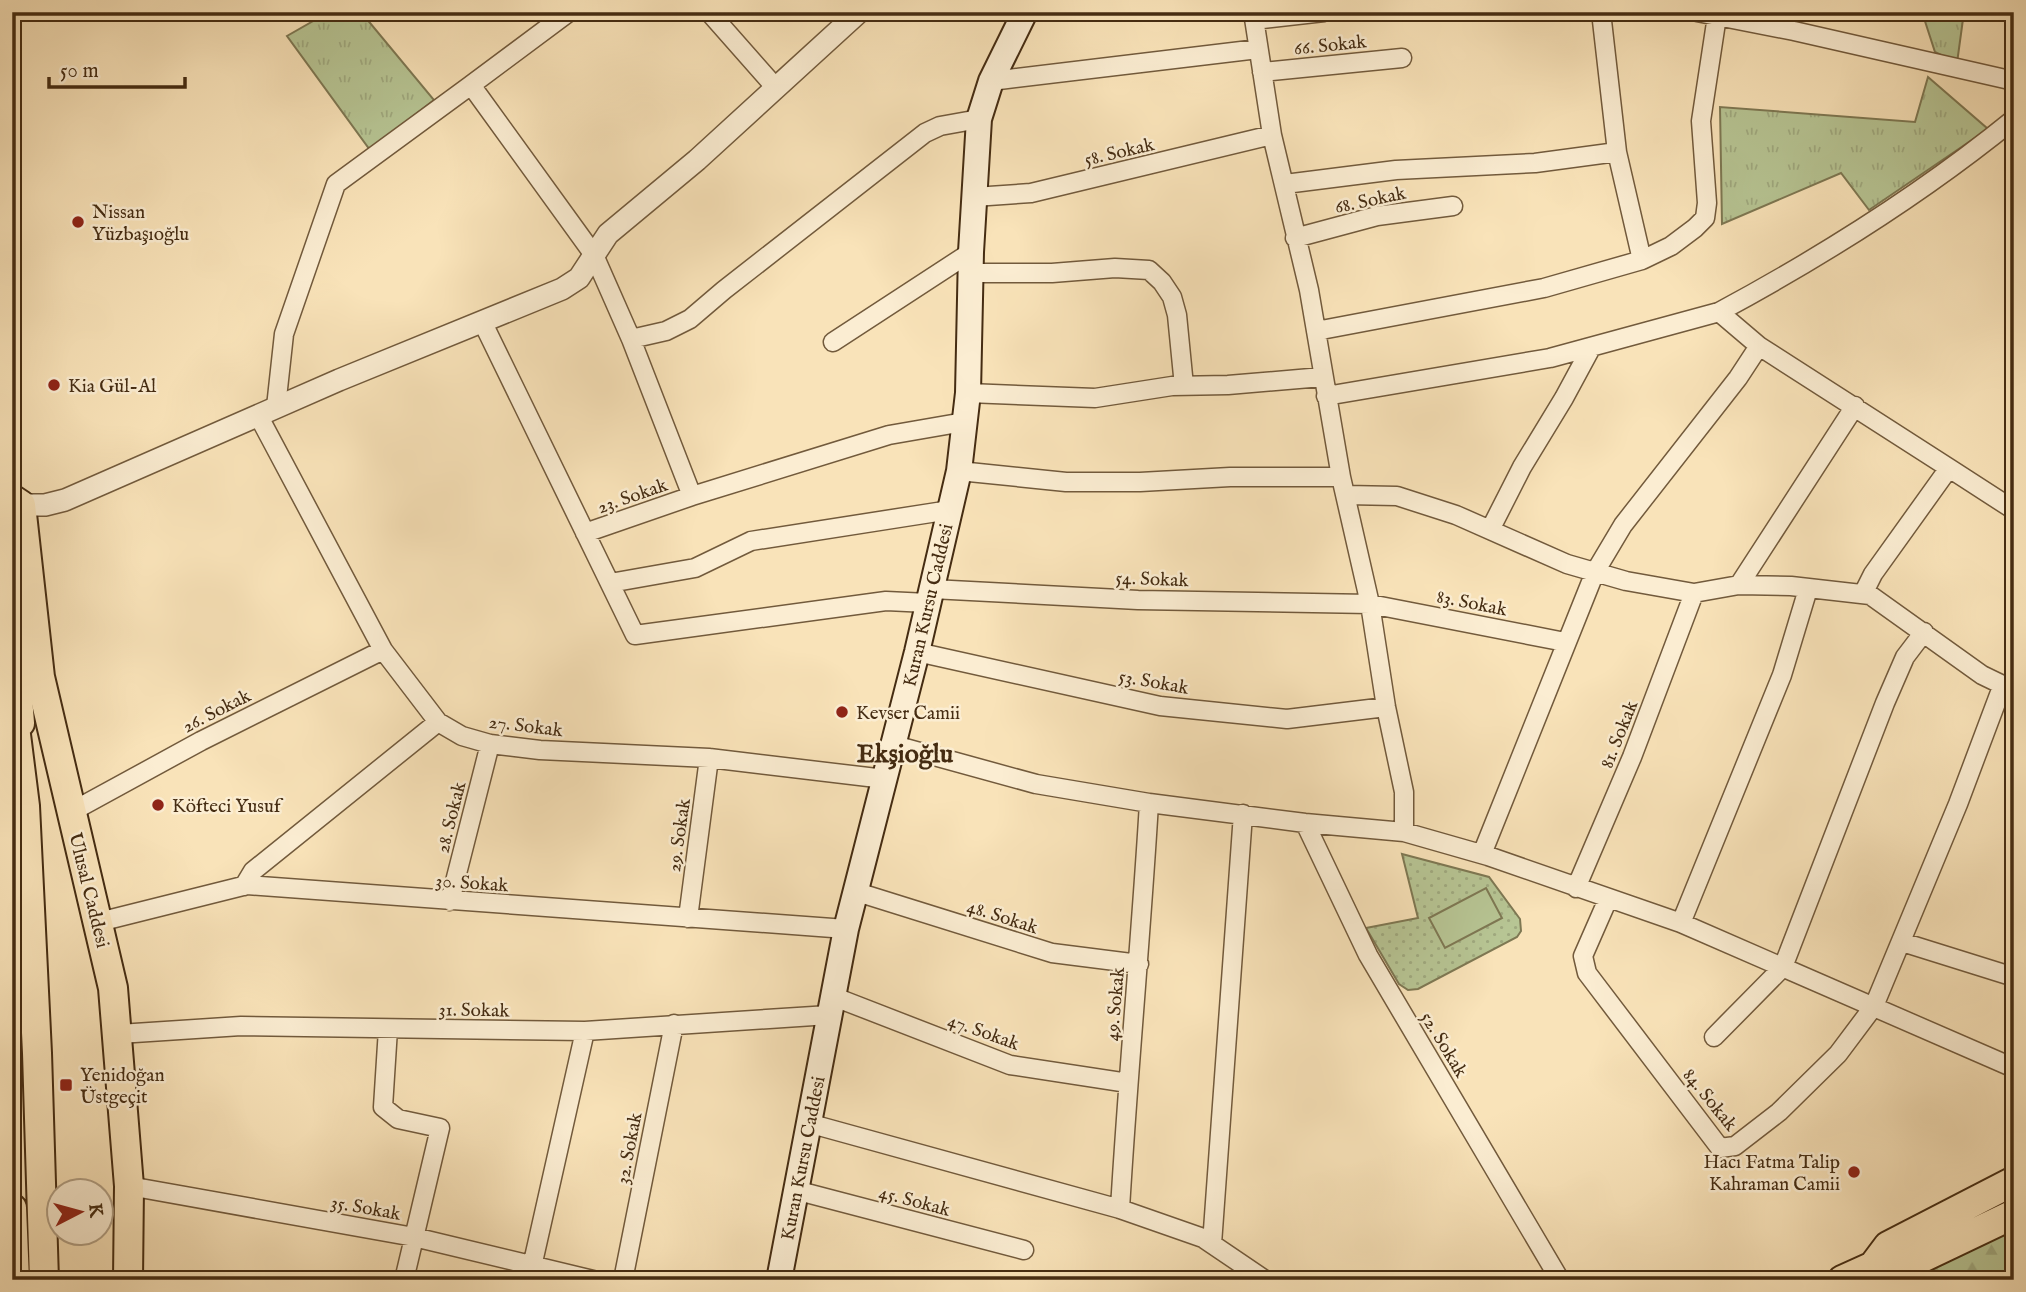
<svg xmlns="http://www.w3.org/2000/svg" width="2026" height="1292" font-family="'IM FELL English',serif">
	<defs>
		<pattern id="grass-tufts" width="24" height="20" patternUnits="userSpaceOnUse" patternTransform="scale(1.75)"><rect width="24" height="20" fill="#b7c594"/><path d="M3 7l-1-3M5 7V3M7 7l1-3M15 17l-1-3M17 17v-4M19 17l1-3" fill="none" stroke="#9fa97f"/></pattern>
		<pattern id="forest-firs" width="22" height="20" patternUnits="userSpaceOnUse" patternTransform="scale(1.75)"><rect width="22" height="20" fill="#b7c594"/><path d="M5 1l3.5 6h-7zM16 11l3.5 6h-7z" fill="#9fa97f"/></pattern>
		<pattern id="park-dots" width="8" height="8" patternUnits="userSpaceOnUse" patternTransform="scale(1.75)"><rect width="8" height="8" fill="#b7c594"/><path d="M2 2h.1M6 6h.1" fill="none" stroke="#9fa97f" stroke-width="1.8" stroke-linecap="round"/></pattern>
	</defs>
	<rect width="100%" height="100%" fill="#f9e3b9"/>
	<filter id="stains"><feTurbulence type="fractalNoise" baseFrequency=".00286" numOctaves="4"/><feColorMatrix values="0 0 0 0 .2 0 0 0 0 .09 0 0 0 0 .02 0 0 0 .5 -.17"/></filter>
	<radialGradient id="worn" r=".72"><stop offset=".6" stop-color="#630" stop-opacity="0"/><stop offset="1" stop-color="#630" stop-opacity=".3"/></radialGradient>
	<!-- grass -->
	<path fill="url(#grass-tufts)" stroke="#7e7853" stroke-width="2" d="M 329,12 L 361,12 L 434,100 L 370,150 L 287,36 Z
		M 1922,12 L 1964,12 L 1957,63 L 1935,52 Z
		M 1928,77 L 1988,129 L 1869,210 L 1841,173 L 1722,224 L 1720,107 L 1915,122 Z"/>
	<!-- forest -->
	<path fill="url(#forest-firs)" stroke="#7e7853" stroke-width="2" d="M 2014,1226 L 2014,1280 L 1909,1280 L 1909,1278 Z"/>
	<!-- park -->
	<path fill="url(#park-dots)" stroke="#7e7853" stroke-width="2" d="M 1402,854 L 1489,877 L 1520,919 L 1521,931 L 1517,937 L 1418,989 L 1408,990 L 1399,984 L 1366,928 L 1418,918 Z"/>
	<!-- garden -->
	<path fill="#b7c594" stroke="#7e7853" stroke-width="2" d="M 1486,888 L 1502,918 L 1445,948 L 1429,918 Z"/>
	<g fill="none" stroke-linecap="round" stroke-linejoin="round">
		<defs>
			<path id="minor" d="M 709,12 L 776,88
				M 1253,12 L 1272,135 L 1309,290 L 1341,477 L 1370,604 L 1386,707 L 1404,792 L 1404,832 L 1488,856 L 1681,923 L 2014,1068
				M 1601,12 L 1617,152 L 1642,260
				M 1697,12 L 1794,31 L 2014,81
				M 1254,20 L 1324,12
				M 1262,72 L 1402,58
				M 991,81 L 1258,49
				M 471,85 L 569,12
				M 1285,184 L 1396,170 L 1535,163 L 1617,152
				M 974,197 L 1031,193 L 1272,135
				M 1295,238 L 1377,216 L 1453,206
				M 971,273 L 1052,273 L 1115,268 L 1149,270 L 1162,282 L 1172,297 L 1177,315 L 1184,386
				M 482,321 L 635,635 L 886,601 L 928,603
				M 1316,331 L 1544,288 L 1642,260 L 1671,246 L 1695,228 L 1705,218 L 1707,203 L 1701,121 L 1717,16
				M 631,339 L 692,496 L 889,435 L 964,422
				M 833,342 L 971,252
				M 1759,346 L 1949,468 L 1873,574 L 1863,594
				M 968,393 L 1095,398 L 1172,386 L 1228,385 L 1322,377
				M 1326,396 L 1550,358 L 1719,312
				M 276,407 L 284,334 L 336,184 L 471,85 L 594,255 L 631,339 L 666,331 L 690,319 L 724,290 L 925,133 L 940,126 L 979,119
				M 258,415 L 383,650 L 438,722 L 462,736 L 490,744 L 540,750 L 709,758 L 885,779
				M 1949,468 L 2014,510
				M 959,471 L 1066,482 L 1140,482 L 1230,477 L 1341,477
				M 1346,495 L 1397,496 L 1456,515 L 1567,564 L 1626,581 L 1694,593 L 1739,585 L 1791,586 L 1870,595 L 1982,675 L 2013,690
				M 1490,530 L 1522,467 L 1564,398 L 1591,348
				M 585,533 L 692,496
				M 610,583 L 695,568 L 751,541 L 950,510
				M 1739,585 L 1855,406
				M 932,589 L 1138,600 L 1370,604 L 1565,642
				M 917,652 L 1160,706 L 1287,719 L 1386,707
				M 894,745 L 1036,784 L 1149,803 L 1305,823 L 1404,832
				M 71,812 L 201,741 L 383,650
				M 1305,823 L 1368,955 L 1560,1280
				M 1482,854 L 1595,572 L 1623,525 L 1738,378 L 1759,346 L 1719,312 C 1823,256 1922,194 2014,119
				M 244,886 L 253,871 L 438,722
				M 1576,888 L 1632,757 L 1694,593
				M 857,892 L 1052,953 L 1139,964
				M 1608,899 L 1583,956 L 1587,973 L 1720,1148 L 1735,1146 L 1779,1112 L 1838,1054 L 1874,1006 L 1958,804 L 2002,687
				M 450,901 L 490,744
				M 688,918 L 709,758
				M 99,922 L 247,885 L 846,929
				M 1681,923 L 1782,675 L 1808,589
				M 1902,942 L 2014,977
				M 832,996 L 1010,1065 L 1128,1083
				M 388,1029 L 383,1107 L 398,1119 L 440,1128 L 404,1280
				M 119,1034 L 241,1026 L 585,1031 L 829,1015
				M 1714,1037 L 1783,967 L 1885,703 L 1905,657 L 1924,632
				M 808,1123 L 1120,1209 L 1203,1238 L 1265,1280
				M 129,1186 L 414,1237 L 593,1280
				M 795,1190 L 1024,1250
				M 1120,1209 C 1128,1073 1141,938 1149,803
				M 1212,1244 L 1243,814
				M 529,1280 L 585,1031
				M 623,1280 L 674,1024"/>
			<path id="tertiary" d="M 21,505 L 45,505 L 65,500 L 339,380 L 562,289 L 579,278 L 608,234 L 697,160 L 859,12"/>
			<path id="secondary" d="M 779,1280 L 846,929 L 917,652 L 959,471 L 968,393 L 971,252 L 979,119 L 991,81 L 1025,12"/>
			<path id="primary" d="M 12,499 L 21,505 L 40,677 L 113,988 L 129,1186 L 128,1280
				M 1873,1266 L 1899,1269 L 2014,1214
				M 1842,1280 L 1873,1266 L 1888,1246 L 2014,1181"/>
			<path id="trunk" d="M 12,620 L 20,723
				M 12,703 L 25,806 L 37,1053 L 44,1280
				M 12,1208 L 15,1280"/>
		</defs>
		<!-- minor casing -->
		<use href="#minor" stroke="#725a3c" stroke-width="21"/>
		<!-- tertiary casing -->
		<use href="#tertiary" stroke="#725a3c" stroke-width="24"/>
		<!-- secondary casing -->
		<use href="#secondary" stroke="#452c12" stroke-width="28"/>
		<!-- primary casing -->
		<use href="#primary" stroke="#452c12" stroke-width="32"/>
		<!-- trunk casing -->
		<use href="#trunk" stroke="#452c12" stroke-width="32"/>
		<!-- minor -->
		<use href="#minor" stroke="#fbedd2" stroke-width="18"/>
		<!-- tertiary -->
		<use href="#tertiary" stroke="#fbedd2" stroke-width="21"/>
		<!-- secondary -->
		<use href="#secondary" stroke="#fbedd2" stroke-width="24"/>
		<!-- primary -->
		<use href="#primary" stroke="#f9e3b9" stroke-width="28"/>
		<!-- trunk -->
		<use href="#trunk" stroke="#f9e3b9" stroke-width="28"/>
	</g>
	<!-- markers -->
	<g fill="#8f2418" stroke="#fbedd2" stroke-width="2.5">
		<circle cx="78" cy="222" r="7"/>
		<circle cx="54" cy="385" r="7"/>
		<circle cx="842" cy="712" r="7"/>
		<circle cx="158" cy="805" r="7"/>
		<rect x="59" y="1078" width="14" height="14" rx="3.5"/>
		<circle cx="1854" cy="1172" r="7"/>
	</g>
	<g text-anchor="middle" stroke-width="5" stroke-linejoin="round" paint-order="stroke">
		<!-- street labels -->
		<g font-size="19" fill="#452c12" stroke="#fbedd2">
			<text transform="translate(1330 44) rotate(-6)" y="7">66. Sokak</text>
			<text transform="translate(1119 151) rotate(-13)" y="7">58. Sokak</text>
			<text transform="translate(1370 199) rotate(-12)" y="7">68. Sokak</text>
			<text transform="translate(632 495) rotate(-19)" y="7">23. Sokak</text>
			<text transform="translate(1152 578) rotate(2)" y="7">54. Sokak</text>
			<text transform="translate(1472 602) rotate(11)" y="7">83. Sokak</text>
			<text transform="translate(927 605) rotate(-77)" y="7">Kuran Kursu Caddesi</text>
			<text transform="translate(1154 681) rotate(10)" y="7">53. Sokak</text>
			<text transform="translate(216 710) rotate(-27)" y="7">26. Sokak</text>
			<text transform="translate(526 725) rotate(7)" y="7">27. Sokak</text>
			<text transform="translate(1618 734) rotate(-68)" y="7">81. Sokak</text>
			<text transform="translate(450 817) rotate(-76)" y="7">28. Sokak</text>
			<text transform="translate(678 835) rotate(-82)" y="7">29. Sokak</text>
			<text transform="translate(472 882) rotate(4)" y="7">30. Sokak</text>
			<text transform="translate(90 890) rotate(76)" y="7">Ulusal Caddesi</text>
			<text transform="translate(1003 916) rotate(18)" y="7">48. Sokak</text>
			<text transform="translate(1114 1004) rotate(-85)" y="7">49. Sokak</text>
			<text transform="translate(474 1009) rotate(1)" y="7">31. Sokak</text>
			<text transform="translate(984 1031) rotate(20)" y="7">47. Sokak</text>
			<text transform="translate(1445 1044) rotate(59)" y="7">52. Sokak</text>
			<text transform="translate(1711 1099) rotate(51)" y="7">84. Sokak</text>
			<text transform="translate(628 1148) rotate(-79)" y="7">32. Sokak</text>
			<text transform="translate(802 1158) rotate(-79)" y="7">Kuran Kursu Caddesi</text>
			<text transform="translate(915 1200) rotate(15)" y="7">45. Sokak</text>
			<text transform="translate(366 1207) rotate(10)" y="7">35. Sokak</text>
		</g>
		<!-- poi labels -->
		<g font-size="19" fill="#452c12" stroke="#fbedd2" text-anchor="start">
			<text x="92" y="218">Nissan<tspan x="92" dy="22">Yüzbaşıoğlu</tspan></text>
			<text x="68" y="392">Kia Gül-Al</text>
			<text x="856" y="719">Kevser Camii</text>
			<text x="172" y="812">Köfteci Yusuf</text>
			<text x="80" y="1081">Yenidoğan<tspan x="80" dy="22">Üstgeçit</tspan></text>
			<text x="1840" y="1168" text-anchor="end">Hacı Fatma Talip<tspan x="1840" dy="22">Kahraman Camii</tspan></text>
		</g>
		<!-- district labels -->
		<g font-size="26" font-weight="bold" fill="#452c12" stroke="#fbedd2">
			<text x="905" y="762">Ekşioğlu</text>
		</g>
	</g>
	<!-- margin -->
	<rect width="2026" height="1292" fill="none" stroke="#f9e3b9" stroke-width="42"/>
	<rect x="14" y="14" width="1998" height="1264" fill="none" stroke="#452c12" stroke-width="3.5"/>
	<rect x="21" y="21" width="1984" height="1250" fill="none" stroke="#452c12" stroke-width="2"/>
	<!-- north arrow -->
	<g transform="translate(80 1212) rotate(84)"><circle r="33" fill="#fbedd2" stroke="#b2a085" stroke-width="2"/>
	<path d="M0-5L12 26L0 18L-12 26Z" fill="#8f2418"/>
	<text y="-10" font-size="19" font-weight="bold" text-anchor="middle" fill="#452c12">K</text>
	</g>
	<!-- scale -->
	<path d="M49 77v10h136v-10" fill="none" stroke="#452c12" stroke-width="3.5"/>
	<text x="60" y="77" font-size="21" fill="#452c12" stroke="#fbedd2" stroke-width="5" paint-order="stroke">50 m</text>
	<rect width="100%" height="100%" filter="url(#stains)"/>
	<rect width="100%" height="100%" fill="url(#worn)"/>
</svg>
